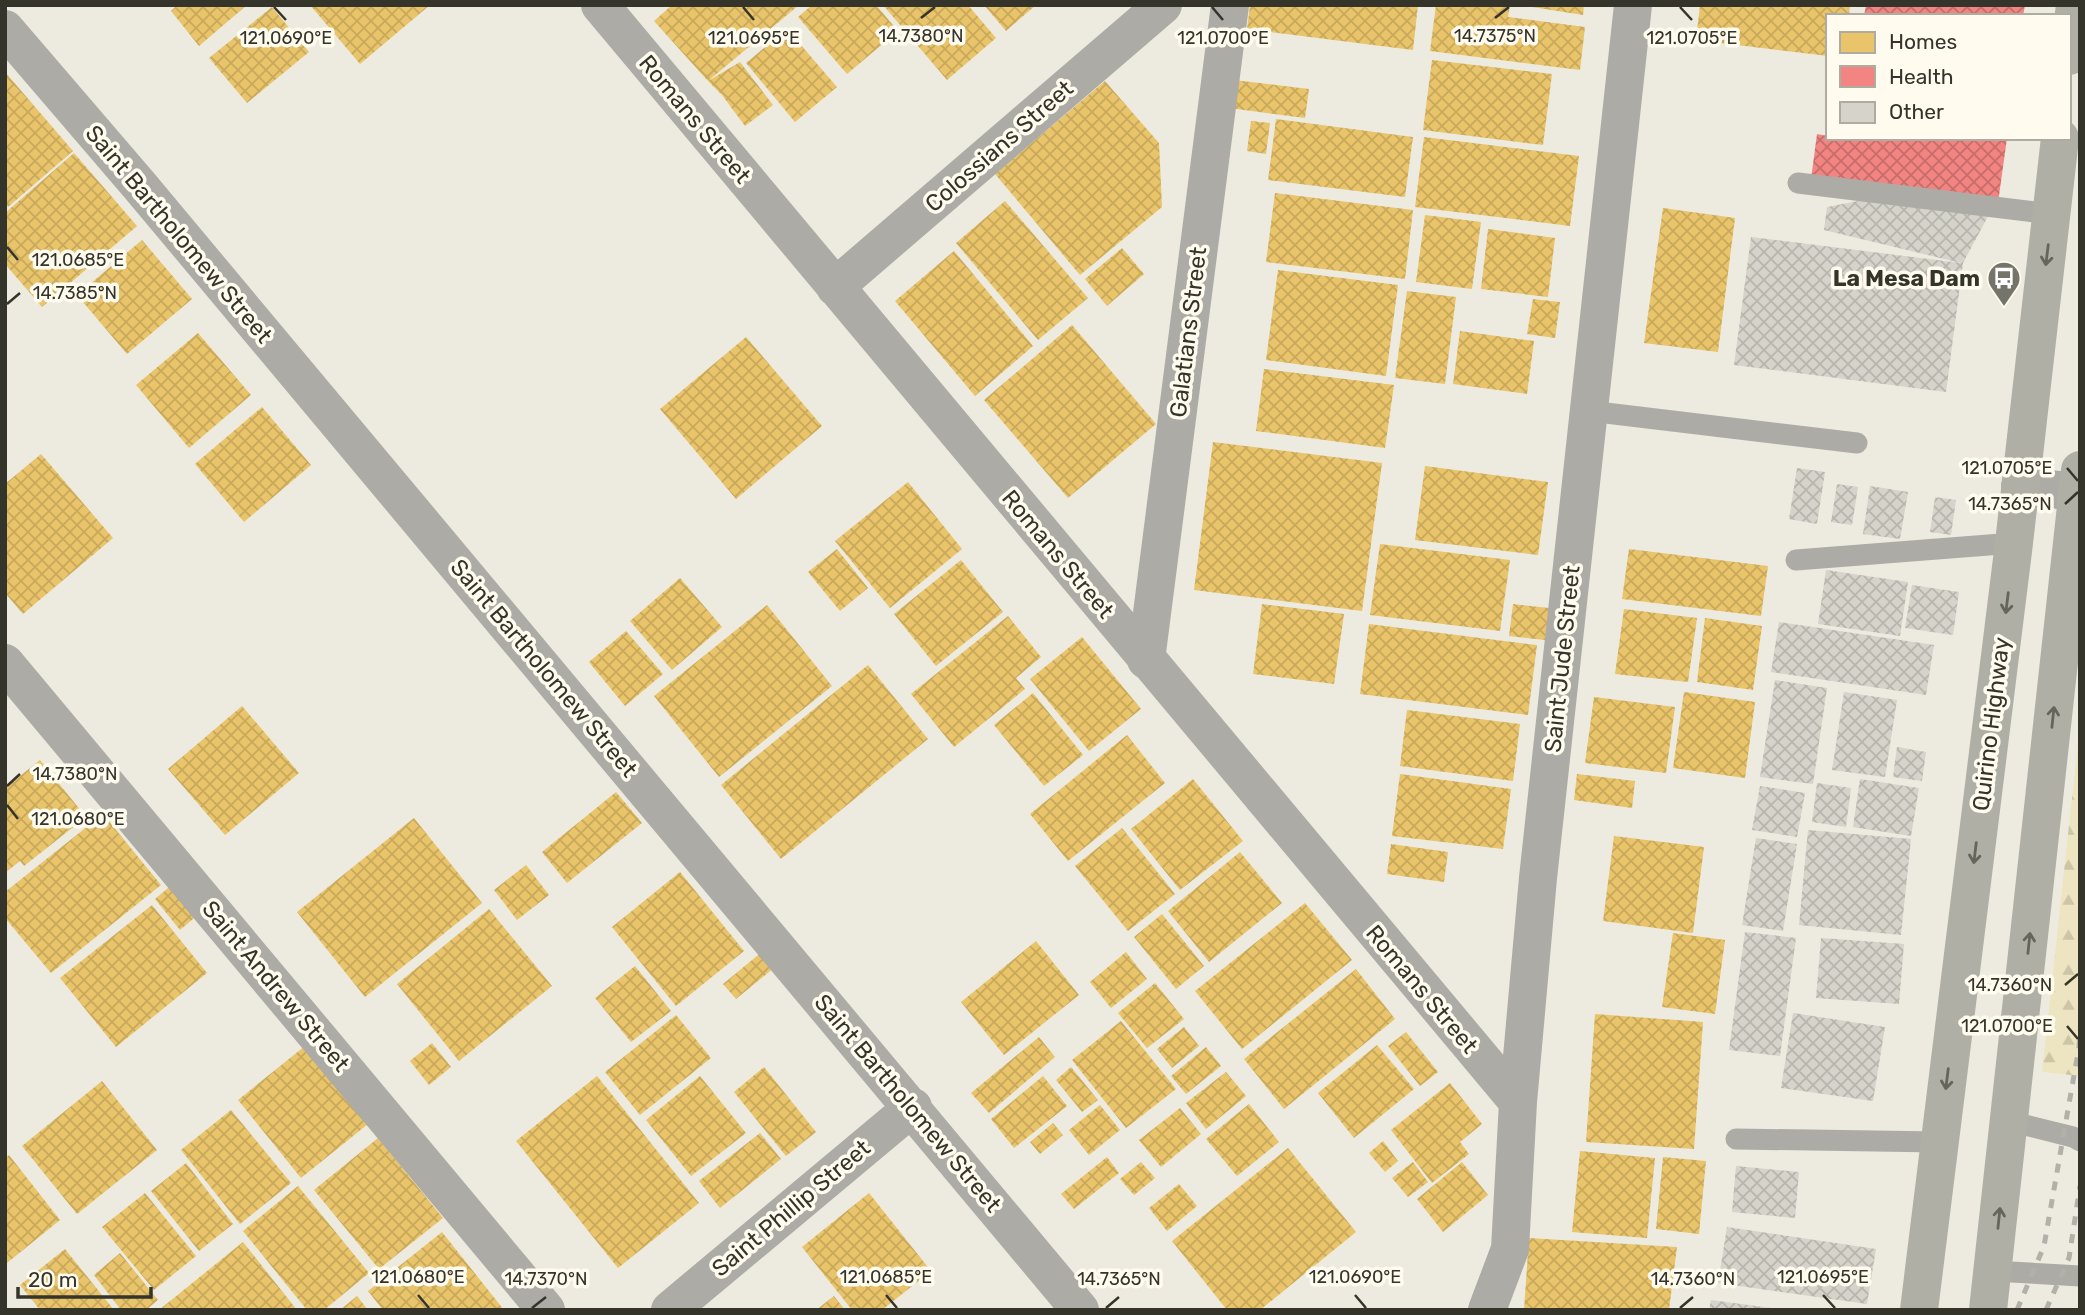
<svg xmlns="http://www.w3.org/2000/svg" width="2085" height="1315" font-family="Rubik,sans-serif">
	<defs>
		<pattern id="forest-firs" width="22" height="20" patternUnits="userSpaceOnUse" patternTransform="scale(1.75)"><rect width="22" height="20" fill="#ede5c1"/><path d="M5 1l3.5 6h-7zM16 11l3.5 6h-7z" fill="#ccc5a6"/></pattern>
		<pattern id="homes-cross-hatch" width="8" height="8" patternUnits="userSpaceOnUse" patternTransform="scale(1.75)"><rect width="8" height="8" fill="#e9c46a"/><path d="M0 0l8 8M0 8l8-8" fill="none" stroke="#c8a95c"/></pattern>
		<pattern id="health-cross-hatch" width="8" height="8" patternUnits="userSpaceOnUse" patternTransform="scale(1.75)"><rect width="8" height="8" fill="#f28482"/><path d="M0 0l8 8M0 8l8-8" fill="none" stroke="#c56d6b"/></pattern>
		<pattern id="building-cross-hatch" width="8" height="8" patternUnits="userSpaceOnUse" patternTransform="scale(1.75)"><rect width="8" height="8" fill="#d5d3ca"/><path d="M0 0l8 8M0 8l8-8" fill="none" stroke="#b7b6ae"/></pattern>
	</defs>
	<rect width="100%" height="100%" fill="#edebdf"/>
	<!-- forest -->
	<path fill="url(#forest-firs)" d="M 2080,725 L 2080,1076 L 2042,1072 Z"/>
	<!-- homes -->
	<path fill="url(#homes-cross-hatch)" d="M 177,5 L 247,5 L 199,46 L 171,11 Z
		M 310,5 L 430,5 L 360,64 Z
		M 672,5 L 799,5 L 708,81 L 740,62 L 773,105 L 745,126 L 722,95 L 708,81 L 654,21 Z
		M 812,5 L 876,5 L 898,31 L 847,74 L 798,17 Z
		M 883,5 L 968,5 L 996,38 L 947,80 Z
		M 984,5 L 1036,5 L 1006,31 Z
		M 1250,5 L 1418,5 L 1413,50 L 1247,29 Z
		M 1436,5 L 1510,5 L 1508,17 L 1585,27 L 1580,70 L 1430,51 Z
		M 1519,5 L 1584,5 L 1583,15 Z
		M 1700,5 L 1850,5 L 1849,16 L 1828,16 L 1828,56 L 1696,40 Z
		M 272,7 L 309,52 L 247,103 L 209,58 Z
		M 787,29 L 837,87 L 795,122 L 746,63 Z
		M 1432,60 L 1552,74 L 1543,145 L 1423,130 Z
		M 5,72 L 73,151 L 8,207 L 5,203 Z
		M 1234,80 L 1309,89 L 1305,118 L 1229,108 Z
		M 1105,81 L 1159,143 L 1162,207 L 1080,275 L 995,174 Z
		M 1276,119 L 1413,137 L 1405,197 L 1268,180 Z
		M 1251,121 L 1270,123 L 1266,154 L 1247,151 Z
		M 1424,137 L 1579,156 L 1570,226 L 1415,207 Z
		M 74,153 L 137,226 L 42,307 L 5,264 L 5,213 Z
		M 1275,193 L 1413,210 L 1405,279 L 1266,262 Z
		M 1005,201 L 1088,298 L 1038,340 L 956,243 Z
		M 1663,208 L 1735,218 L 1718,352 L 1644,343 Z
		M 1425,215 L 1481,222 L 1472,289 L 1416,282 Z
		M 1488,229 L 1555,238 L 1548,297 L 1481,289 Z
		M 142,240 L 192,299 L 127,354 L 77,295 Z
		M 1122,248 L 1144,274 L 1107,306 L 1085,279 Z
		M 954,251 L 1033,346 L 975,396 L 895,301 Z
		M 1278,270 L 1398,285 L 1386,376 L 1266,360 Z
		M 1407,291 L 1456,297 L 1445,384 L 1395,378 Z
		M 1533,299 L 1560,302 L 1555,338 L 1527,334 Z
		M 1072,325 L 1156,424 L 1068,498 L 984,400 Z
		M 1460,331 L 1534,341 L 1527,394 L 1453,384 Z
		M 198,333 L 251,395 L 189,448 L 136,385 Z
		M 746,337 L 822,426 L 736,499 L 660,409 Z
		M 1264,369 L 1394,385 L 1385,448 L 1256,431 Z
		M 262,407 L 311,465 L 244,522 L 195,464 Z
		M 1213,442 L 1382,463 L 1362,611 L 1194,590 Z
		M 41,454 L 113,538 L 23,614 L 5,593 L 5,484 Z
		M 1425,466 L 1548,482 L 1538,555 L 1415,540 Z
		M 908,482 L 962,549 L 890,608 L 835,541 Z
		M 1380,544 L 1510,560 L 1500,631 L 1370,615 Z
		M 837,549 L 868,588 L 840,611 L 808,572 Z
		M 1629,549 L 1768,566 L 1761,616 L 1622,599 Z
		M 961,560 L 1003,612 L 936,666 L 894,614 Z
		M 680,578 L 722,627 L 672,670 L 630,621 Z
		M 1262,604 L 1344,614 L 1334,684 L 1253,674 Z
		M 1513,604 L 1549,608 L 1545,640 L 1509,636 Z
		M 767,605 L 832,686 L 719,777 L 654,696 Z
		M 1624,609 L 1697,618 L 1688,682 L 1615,674 Z
		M 1008,616 L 1041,657 L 1016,678 L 1025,689 L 954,747 L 911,694 Z
		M 1705,618 L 1762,626 L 1753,690 L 1697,682 Z
		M 1369,624 L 1537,645 L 1528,715 L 1360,694 Z
		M 626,631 L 663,674 L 625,706 L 589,662 Z
		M 1082,637 L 1141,709 L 1089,751 L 1030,679 Z
		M 868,665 L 928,739 L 781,859 L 721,785 Z
		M 1684,692 L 1755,702 L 1745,778 L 1673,768 Z
		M 1033,693 L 1083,755 L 1044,786 L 994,725 Z
		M 1594,697 L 1675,707 L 1666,773 L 1585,763 Z
		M 242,706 L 299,773 L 225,835 L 168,769 Z
		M 1407,710 L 1520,724 L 1513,781 L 1400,766 Z
		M 1127,735 L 1165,783 L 1068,861 L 1030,814 Z
		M 40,760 L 86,817 L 24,866 L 20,861 L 5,873 L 5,788 Z
		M 1400,774 L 1511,789 L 1503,849 L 1392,836 Z
		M 1577,774 L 1635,781 L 1632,808 L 1574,800 Z
		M 1193,779 L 1243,841 L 1180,890 L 1131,829 Z
		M 616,792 L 642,823 L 567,883 L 542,852 Z
		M 103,814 L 161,885 L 51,973 L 5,918 L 5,892 Z
		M 414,818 L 482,903 L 365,997 L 297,912 Z
		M 1122,828 L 1175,894 L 1128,931 L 1075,866 Z
		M 1614,836 L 1704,847 L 1693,933 L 1603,921 Z
		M 1391,844 L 1448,852 L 1444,882 L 1387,874 Z
		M 1240,852 L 1282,903 L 1209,962 L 1168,911 Z
		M 526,865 L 549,895 L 517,920 L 494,890 Z
		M 680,872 L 744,951 L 676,1006 L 612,927 Z
		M 174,883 L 199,914 L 180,930 L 155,899 Z
		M 1305,903 L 1352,960 L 1242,1049 L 1195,991 Z
		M 152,905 L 207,973 L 116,1047 L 60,978 Z
		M 489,909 L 552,986 L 459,1061 L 397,984 Z
		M 1162,914 L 1204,966 L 1176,989 L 1134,937 Z
		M 1673,933 L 1725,940 L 1715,1014 L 1662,1007 Z
		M 1036,941 L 1079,995 L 1004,1055 L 961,1002 Z
		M 763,951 L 775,967 L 736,999 L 723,984 Z
		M 1126,952 L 1147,979 L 1111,1008 L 1090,982 Z
		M 635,966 L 671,1011 L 631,1042 L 595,998 Z
		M 1356,969 L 1395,1019 L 1284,1109 L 1244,1059 Z
		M 1155,983 L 1184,1019 L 1147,1048 L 1118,1013 Z
		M 1595,1014 L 1703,1022 L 1694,1149 L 1586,1142 Z
		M 676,1015 L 711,1058 L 640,1115 L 605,1072 Z
		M 1121,1021 L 1176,1089 L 1126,1128 L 1072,1060 Z
		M 1184,1027 L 1199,1046 L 1172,1068 L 1157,1049 Z
		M 1406,1032 L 1438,1072 L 1420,1086 L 1388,1046 Z
		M 1039,1037 L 1055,1057 L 989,1113 L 971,1093 Z
		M 432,1043 L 451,1067 L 429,1085 L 410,1061 Z
		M 1377,1045 L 1414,1089 L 1354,1138 L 1318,1093 Z
		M 305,1046 L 368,1124 L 301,1178 L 238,1100 Z
		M 1206,1047 L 1221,1066 L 1186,1094 L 1171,1076 Z
		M 764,1067 L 816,1132 L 786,1156 L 734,1092 Z
		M 1071,1067 L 1098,1100 L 1082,1112 L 1056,1080 Z
		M 1226,1072 L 1246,1096 L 1206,1129 L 1186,1103 Z
		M 597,1076 L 699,1203 L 618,1268 L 516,1141 Z
		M 700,1076 L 746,1133 L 691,1176 L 646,1120 Z
		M 1043,1076 L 1067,1106 L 1014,1148 L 991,1119 Z
		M 102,1081 L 157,1150 L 77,1214 L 22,1146 Z
		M 1450,1083 L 1482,1124 L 1460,1142 L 1469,1154 L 1432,1183 L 1391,1130 Z
		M 1249,1104 L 1279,1142 L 1237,1176 L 1206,1139 Z
		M 1100,1105 L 1120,1130 L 1089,1155 L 1069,1130 Z
		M 1180,1108 L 1201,1134 L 1161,1167 L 1139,1140 Z
		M 231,1110 L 291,1183 L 240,1224 L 181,1150 Z
		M 1053,1123 L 1063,1135 L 1040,1154 L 1030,1142 Z
		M 760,1133 L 781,1159 L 720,1208 L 699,1181 Z
		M 378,1138 L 443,1218 L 379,1269 L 314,1190 Z
		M 1383,1141 L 1398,1161 L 1385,1172 L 1369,1153 Z
		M 1288,1148 L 1356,1232 L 1260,1310 L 1227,1310 L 1172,1241 Z
		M 1580,1151 L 1655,1158 L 1647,1238 L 1572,1232 Z
		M 9,1155 L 60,1220 L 7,1263 L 5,1159 Z
		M 1107,1157 L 1119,1173 L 1074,1209 L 1061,1194 Z
		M 1663,1157 L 1706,1161 L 1699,1234 L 1656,1229 Z
		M 1141,1162 L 1155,1178 L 1134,1195 L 1120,1179 Z
		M 1413,1162 L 1428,1182 L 1408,1197 L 1392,1178 Z
		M 1462,1162 L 1488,1195 L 1443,1232 L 1417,1199 Z
		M 186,1163 L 233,1224 L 199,1251 L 151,1191 Z
		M 1179,1184 L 1197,1206 L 1167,1231 L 1149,1208 Z
		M 298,1186 L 369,1273 L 324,1310 L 307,1310 L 243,1231 Z
		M 145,1193 L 196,1256 L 154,1290 L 102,1227 Z
		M 869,1193 L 931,1271 L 882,1310 L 852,1310 L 802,1247 Z
		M 442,1232 L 504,1310 L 383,1310 L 368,1291 Z
		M 1529,1238 L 1677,1247 L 1669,1310 L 1524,1310 Z
		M 243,1242 L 297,1310 L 159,1310 Z
		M 65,1249 L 114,1310 L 40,1310 L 20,1285 Z
		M 120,1253 L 158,1300 L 146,1310 L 121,1310 L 94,1275 Z
		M 357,1296 L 368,1310 L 340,1310 Z
		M 834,1296 L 845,1310 L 816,1310 Z"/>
	<!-- health -->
	<path fill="url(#health-cross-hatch)" d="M 1866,5 L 2025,5 L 2023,16 L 1864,16 Z
		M 1817,134 L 1828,136 L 1828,138 L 2007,138 L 1998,203 L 1811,179 Z"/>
	<!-- building -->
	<path fill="url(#building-cross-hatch)" d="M 1894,194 L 1993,207 L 1963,263 L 1946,392 L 1734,365 L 1751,237 L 1961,263 L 1824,230 L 1827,207 Z
		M 1797,468 L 1825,472 L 1817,524 L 1789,519 Z
		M 1837,484 L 1858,487 L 1852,525 L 1831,522 Z
		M 1870,486 L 1908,492 L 1900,539 L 1863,534 Z
		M 1935,497 L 1956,500 L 1951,535 L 1930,532 Z
		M 1826,570 L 1908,582 L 1900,636 L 1818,624 Z
		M 1912,585 L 1959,592 L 1953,635 L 1905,628 Z
		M 1779,622 L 1934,645 L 1926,695 L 1771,672 Z
		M 1775,680 L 1827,688 L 1813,784 L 1760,777 Z
		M 1844,692 L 1897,700 L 1885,777 L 1832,770 Z
		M 1897,747 L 1926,752 L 1922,781 L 1893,777 Z
		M 1860,779 L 1919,788 L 1911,836 L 1853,827 Z
		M 1817,783 L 1851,788 L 1846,827 L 1812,822 Z
		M 1760,786 L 1805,793 L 1797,837 L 1752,830 Z
		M 1808,830 L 1911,839 L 1901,935 L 1799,925 Z
		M 1756,838 L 1797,844 L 1783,931 L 1742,925 Z
		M 1745,932 L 1796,938 L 1780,1056 L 1729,1050 Z
		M 1821,938 L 1904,944 L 1899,1004 L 1816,998 Z
		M 1793,1013 L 1885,1027 L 1873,1101 L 1781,1088 Z
		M 1736,1166 L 1799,1172 L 1795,1218 L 1732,1212 Z
		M 1727,1227 L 1876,1249 L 1867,1304 L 1718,1283 Z
		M 1711,1300 L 1771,1308 L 1771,1310 L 1709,1310 Z"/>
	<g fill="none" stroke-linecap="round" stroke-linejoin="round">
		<!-- service -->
		<path stroke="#acaba6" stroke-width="21" d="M 1798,183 L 2051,214
			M 1589,411 L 1857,443
			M 1796,560 L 2014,543
			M 2009,1121 L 2073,1137 L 2080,1141
			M 1736,1139 L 1939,1142
			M 1993,1271 L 2080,1276"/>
		<!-- minor -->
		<path stroke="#acaba6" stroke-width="38" d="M 600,5 L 1518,1102
			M 5,29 L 139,185 L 1080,1310
			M 835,287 L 1163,5
			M 2020,486 L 2078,492 L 2080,490
			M 1146,660 L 1230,5
			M 5,663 L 546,1310
			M 670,1310 L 913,1107
			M 1487,1310 L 1510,1249 L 1518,1102 L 1538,878 L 1633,5"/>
		<!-- primary -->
		<path stroke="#afafa6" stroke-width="38" d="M 2069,56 L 2075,5
			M 1919,1310 L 2014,543 L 2060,138
			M 1988,1310 L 2080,470"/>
		<!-- rail -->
		<path stroke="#b2b1a9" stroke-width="5" stroke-dasharray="9 9" stroke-linecap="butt" d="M 2017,1310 L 2044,1246 L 2079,1047 L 2080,1030
			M 2046,1310 L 2069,1258 L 2080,1186"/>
	</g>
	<!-- one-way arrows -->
	<defs><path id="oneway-shaft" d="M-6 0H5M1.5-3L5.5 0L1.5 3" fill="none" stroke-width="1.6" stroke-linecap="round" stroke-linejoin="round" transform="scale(1.75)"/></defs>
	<g stroke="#66655c">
		<use href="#oneway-shaft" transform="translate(2047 255) rotate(97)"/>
		<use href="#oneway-shaft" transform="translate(2007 603) rotate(97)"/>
		<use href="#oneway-shaft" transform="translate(2053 717) rotate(-84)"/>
		<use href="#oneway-shaft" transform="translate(1975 853) rotate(97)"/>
		<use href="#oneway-shaft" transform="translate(2029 943) rotate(-84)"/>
		<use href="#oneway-shaft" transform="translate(1947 1079) rotate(97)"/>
		<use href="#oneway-shaft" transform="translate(1999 1218) rotate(-84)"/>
	</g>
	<!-- ticks -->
	<path fill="none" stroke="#35342b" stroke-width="2.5" d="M 274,7 L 286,20M 743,7 L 754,20M 1212,7 L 1223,20M 1680,7 L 1692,20M 921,18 L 935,7M 1495,18 L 1509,7M 7,247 L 18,260M 7,304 L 20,293M 2067,468 L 2078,481M 2065,504 L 2078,492M 7,786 L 20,774M 7,805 L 18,819M 2065,985 L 2078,974M 2067,1026 L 2078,1039M 418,1295 L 429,1308M 886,1295 L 897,1308M 1355,1295 L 1366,1308M 1823,1295 L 1835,1308M 532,1308 L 546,1297M 1106,1308 L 1119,1297M 1680,1308 L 1693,1297"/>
	<!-- icons -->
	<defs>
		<symbol id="bus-pin" viewBox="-11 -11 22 30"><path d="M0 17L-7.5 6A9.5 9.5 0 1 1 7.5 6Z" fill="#75746a" stroke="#fffcef"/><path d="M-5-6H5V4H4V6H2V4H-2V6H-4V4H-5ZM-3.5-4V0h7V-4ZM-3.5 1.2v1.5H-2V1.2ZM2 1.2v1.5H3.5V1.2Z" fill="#fff"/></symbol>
	</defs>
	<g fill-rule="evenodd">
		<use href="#bus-pin" x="1985" y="259" width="38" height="52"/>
	</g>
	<g text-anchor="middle" stroke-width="7" stroke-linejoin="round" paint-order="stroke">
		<!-- street labels -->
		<g font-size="23" fill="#35342b" stroke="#fffcef">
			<text transform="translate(695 119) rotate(50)" y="8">Romans Street</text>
			<text transform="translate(999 146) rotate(-41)" y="8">Colossians Street</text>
			<text transform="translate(179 234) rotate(50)" y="8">Saint Bartholomew Street</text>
			<text transform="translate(1188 332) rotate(-83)" y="8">Galatians Street</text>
			<text transform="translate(1058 554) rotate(50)" y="8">Romans Street</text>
			<text transform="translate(1562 659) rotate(-84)" y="8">Saint Jude Street</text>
			<text transform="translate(544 668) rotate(50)" y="8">Saint Bartholomew Street</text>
			<text transform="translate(1991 724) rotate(-83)" y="8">Quirino Highway</text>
			<text transform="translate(276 986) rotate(50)" y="8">Saint Andrew Street</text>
			<text transform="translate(1422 989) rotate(50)" y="8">Romans Street</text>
			<text transform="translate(908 1103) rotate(50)" y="8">Saint Bartholomew Street</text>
			<text transform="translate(791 1208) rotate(-40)" y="8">Saint Phillip Street</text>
		</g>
		<!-- poi labels -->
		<g font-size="23" font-weight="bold" fill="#35342b" stroke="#fffcef" text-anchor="end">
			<text x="1980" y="286">La Mesa Dam</text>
		</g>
	</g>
	<g font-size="18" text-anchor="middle" fill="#35342b" stroke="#fffcef" stroke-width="7" stroke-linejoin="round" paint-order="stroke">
		<text x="921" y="42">14.7380°N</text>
		<text x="1495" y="42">14.7375°N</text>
		<text x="286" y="44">121.0690°E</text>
		<text x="1223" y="44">121.0700°E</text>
		<text x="754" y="44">121.0695°E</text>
		<text x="1692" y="44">121.0705°E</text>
		<text x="78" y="266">121.0685°E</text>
		<text x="75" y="299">14.7385°N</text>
		<text x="2007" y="474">121.0705°E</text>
		<text x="2010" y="510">14.7365°N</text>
		<text x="75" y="780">14.7380°N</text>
		<text x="78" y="825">121.0680°E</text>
		<text x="2010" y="991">14.7360°N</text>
		<text x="2007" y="1032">121.0700°E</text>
		<text x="418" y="1283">121.0680°E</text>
		<text x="886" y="1283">121.0685°E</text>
		<text x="1355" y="1283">121.0690°E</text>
		<text x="1823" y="1283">121.0695°E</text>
		<text x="546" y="1285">14.7370°N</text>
		<text x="1119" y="1285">14.7365°N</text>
		<text x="1693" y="1285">14.7360°N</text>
	</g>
	<!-- border -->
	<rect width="2085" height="1315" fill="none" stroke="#35342b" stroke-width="14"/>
	<!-- legend -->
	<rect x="1826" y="14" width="245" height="126" fill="#fffcef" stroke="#aeaca1" stroke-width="2"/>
	<rect x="1840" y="32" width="35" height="21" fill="#e9c46a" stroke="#aeaca1" stroke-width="2"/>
	<text x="1889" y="49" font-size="21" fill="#35342b">Homes</text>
	<rect x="1840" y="66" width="35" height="21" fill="#f28482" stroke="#aeaca1" stroke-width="2"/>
	<text x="1889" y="84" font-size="21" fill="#35342b">Health</text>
	<rect x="1840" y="102" width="35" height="21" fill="#d5d3ca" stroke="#aeaca1" stroke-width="2"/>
	<text x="1889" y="119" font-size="21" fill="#35342b">Other</text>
	<!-- scale -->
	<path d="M18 1287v10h133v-10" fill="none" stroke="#35342b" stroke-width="3.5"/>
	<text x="28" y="1287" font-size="21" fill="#35342b" stroke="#fffcef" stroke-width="5" paint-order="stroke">20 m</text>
</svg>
